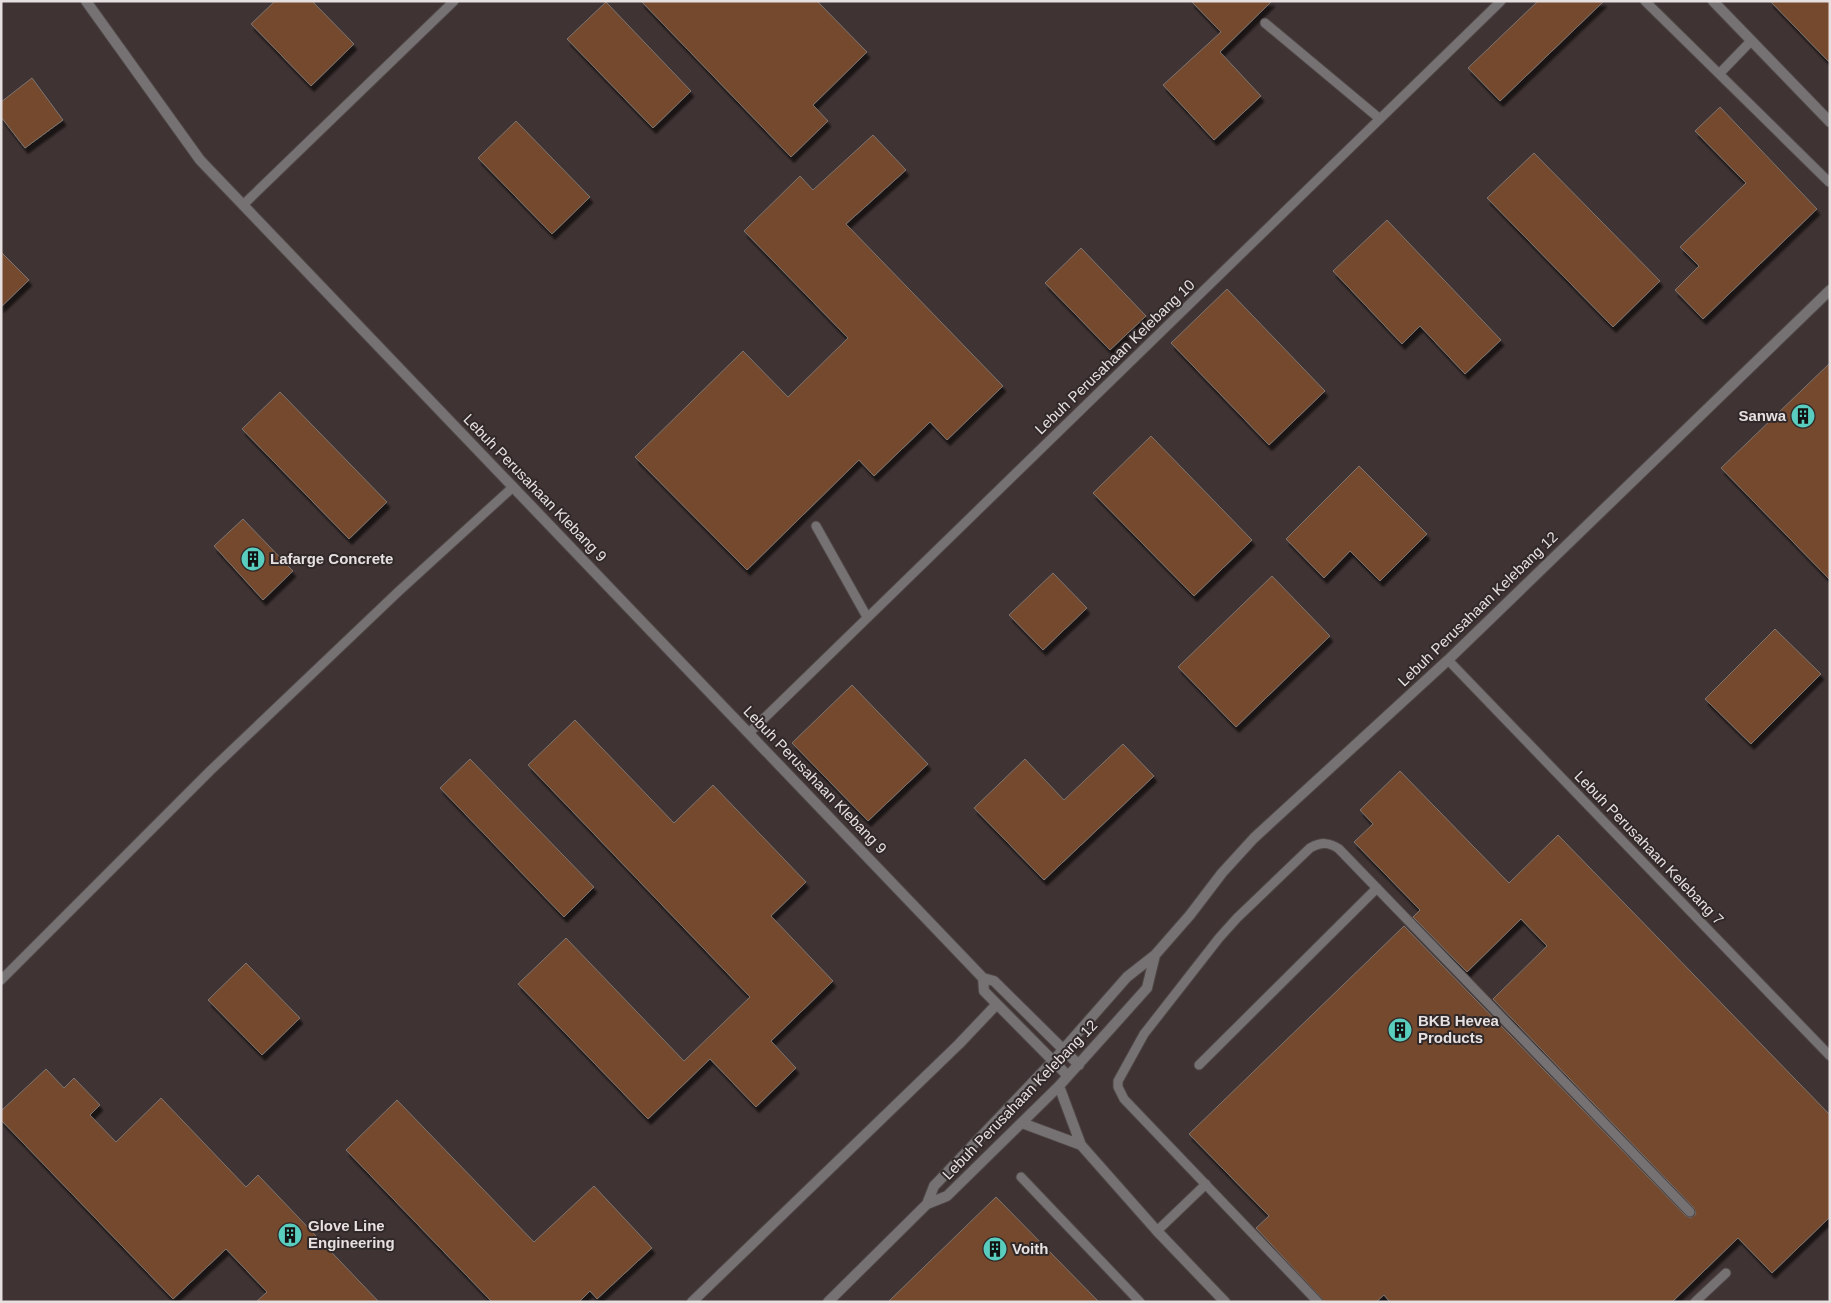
<svg xmlns="http://www.w3.org/2000/svg" width="1831" height="1303" font-family="Arial,sans-serif">
	<defs>
		<filter id="shadow"><feDropShadow dx="3" dy="5.5" stdDeviation="1" flood-color="#0009"/></filter>
	</defs>
	<rect width="100%" height="100%" fill="#312929"/>
	<!-- built -->
	<path fill="#403333" d="M 1,1 L 1830,1 L 1830,1302 L 1,1302 Z"/>
	<!-- building -->
	<path fill="#75492d" stroke="#7c7571" filter="url(#shadow)" d="M 275,1 L 312,1 L 354,44 L 311,86 L 251,24 Z
		M 641,1 L 817,1 L 867,52 L 813,105 L 828,121 L 791,157 Z
		M 1191,1 L 1272,1 L 1220,52 L 1261,96 L 1214,140 L 1163,85 L 1221,32 Z
		M 1538,1 L 1604,1 L 1500,101 L 1468,68 Z
		M 1770,1 L 1830,1 L 1830,63 Z
		M 606,2 L 691,91 L 653,128 L 567,39 Z
		M 32,78 L 63,120 L 25,148 L 1,117 L 1,102 Z
		M 1720,107 L 1817,209 L 1703,319 L 1675,290 L 1699,266 L 1680,247 L 1746,183 L 1695,131 Z
		M 516,121 L 590,197 L 552,234 L 478,158 Z
		M 873,135 L 906,170 L 846,224 L 1003,386 L 947,440 L 930,422 L 874,476 L 859,460 L 747,570 L 635,457 L 743,351 L 788,397 L 848,338 L 744,231 L 800,176 L 813,190 Z
		M 1534,153 L 1660,281 L 1613,327 L 1487,198 Z
		M 1387,220 L 1501,340 L 1465,374 L 1420,326 L 1402,344 L 1333,271 Z
		M 1081,248 L 1146,316 L 1110,350 L 1045,283 Z
		M 1,252 L 29,280 L 1,307 Z
		M 1227,289 L 1325,391 L 1269,445 L 1171,343 Z
		M 1830,363 L 1830,580 L 1721,468 Z
		M 280,392 L 387,502 L 349,539 L 242,429 Z
		M 1151,436 L 1252,540 L 1194,596 L 1093,493 Z
		M 1359,466 L 1427,534 L 1380,581 L 1350,551 L 1324,578 L 1286,539 Z
		M 243,519 L 293,571 L 263,600 L 214,546 Z
		M 1053,573 L 1087,608 L 1043,650 L 1009,615 Z
		M 1272,576 L 1330,636 L 1236,727 L 1178,667 Z
		M 1775,629 L 1821,674 L 1751,744 L 1705,699 Z
		M 852,685 L 928,764 L 868,821 L 792,743 Z
		M 575,720 L 674,823 L 713,785 L 806,882 L 771,916 L 833,981 L 771,1041 L 796,1068 L 756,1107 L 710,1059 L 648,1119 L 518,984 L 566,938 L 684,1061 L 750,997 L 528,765 Z
		M 1123,744 L 1154,776 L 1044,880 L 974,808 L 1025,759 L 1064,800 Z
		M 470,759 L 594,887 L 564,917 L 440,788 Z
		M 1400,771 L 1509,883 L 1558,835 L 1830,1115 L 1830,1217 L 1772,1273 L 1738,1238 L 1672,1302 L 1390,1302 L 1384,1295 L 1376,1302 L 1325,1302 L 1256,1228 L 1269,1216 L 1189,1134 L 1404,926 L 1686,1216 L 1691,1218 L 1696,1214 L 1694,1208 L 1493,999 L 1547,946 L 1521,919 L 1467,972 L 1413,917 L 1420,910 L 1354,842 L 1373,824 L 1360,810 Z
		M 246,963 L 300,1018 L 262,1055 L 208,1000 Z
		M 46,1069 L 64,1088 L 74,1078 L 100,1105 L 90,1115 L 116,1142 L 161,1098 L 246,1187 L 258,1175 L 379,1302 L 256,1302 L 267,1292 L 226,1249 L 173,1299 L 1,1120 L 1,1111 Z
		M 397,1100 L 534,1242 L 594,1186 L 652,1248 L 597,1299 L 590,1291 L 579,1302 L 492,1302 L 346,1150 Z
		M 996,1197 L 1099,1302 L 888,1302 Z"/>
	<g fill="none" stroke-linecap="round" stroke-linejoin="round">
		<defs>
			<path id="service" d="M 1645,1 L 1829,182
				M 1265,23 L 1380,119
				M 1720,73 L 1751,41
				M 243,205 L 454,1
				M 816,526 L 867,617
				M 1448,660 L 1830,1056
				M 749,733 L 1501,1
				M 1,980 L 211,770 L 399,591 L 513,487
				M 1199,1065 L 1377,888
				M 1021,1177 L 1140,1302
				M 1157,1231 L 1206,1184
				M 1318,1302 L 1124,1099 L 1118,1087 L 1118,1081 L 1144,1034 L 1219,938 L 1237,918 L 1310,848 C 1321,842 1329,842 1339,849 L 1690,1212
				M 1695,1302 L 1726,1273"/>
			<path id="minor" d="M 86,1 L 200,160 L 983,978 L 994,981 L 1079,1065
				M 1713,1 L 1830,122
				M 983,978 L 984,991 L 1068,1076
				M 1059,1086 L 1081,1145 L 1157,1231 L 1225,1302
				M 1022,1123 L 1081,1145
				M 927,1204 L 934,1186 L 1053,1061 L 1127,977 L 1155,955 L 1190,915 L 1222,873 L 1254,838 L 1448,660 L 1830,290
				M 692,1302 L 959,1044 L 997,1004
				M 828,1302 L 927,1204 L 947,1196 L 1059,1086 L 1147,988 L 1155,955"/>
		</defs>
		<!-- service casing -->
		<use href="#service" stroke="#4e4646" stroke-width="11"/>
		<!-- minor casing -->
		<use href="#minor" stroke="#4e4646" stroke-width="12"/>
		<!-- service -->
		<use href="#service" stroke="#767274" stroke-width="9"/>
		<!-- minor -->
		<use href="#minor" stroke="#767274" stroke-width="10"/>
	</g>
	<!-- icons -->
	<defs>
		<symbol id="building-disc" viewBox="-11 -11 22 22"><circle r="9.5" fill="#5acebe" stroke="#312929"/><path d="M-4-6H4V6H1V3H-1V6H-4ZM-2.5-4.3h1.7v1.8h-1.7ZM.8-4.3h1.7v1.8H.8ZM-2.5-1h1.7V.8h-1.7ZM.8-1h1.7V.8H.8Z" fill="#111"/></symbol>
	</defs>
	<g fill-rule="evenodd">
		<use href="#building-disc" x="1789" y="402" width="28" height="28"/>
		<use href="#building-disc" x="239" y="545" width="28" height="28"/>
		<use href="#building-disc" x="1386" y="1016" width="28" height="28"/>
		<use href="#building-disc" x="276" y="1221" width="28" height="28"/>
		<use href="#building-disc" x="981" y="1235" width="28" height="28"/>
	</g>
	<g text-anchor="middle" stroke-width="4" stroke-linejoin="round" paint-order="stroke">
		<!-- street labels -->
		<g font-size="15" fill="#e6e0e0" stroke="#312929">
			<text transform="translate(1115 357) rotate(-44)" y="5">Lebuh Perusahaan Kelebang 10</text>
			<text transform="translate(535 488) rotate(46)" y="5">Lebuh Perusahaan Klebang 9</text>
			<text transform="translate(1478 609) rotate(-44)" y="5">Lebuh Perusahaan Kelebang 12</text>
			<text transform="translate(815 780) rotate(46)" y="5">Lebuh Perusahaan Klebang 9</text>
			<text transform="translate(1649 848) rotate(46)" y="5">Lebuh Perusahaan Kelebang 7</text>
			<text transform="translate(1020 1100) rotate(-46)" y="5">Lebuh Perusahaan Kelebang 12</text>
		</g>
		<!-- poi labels -->
		<g font-size="15" font-weight="bold" fill="#e6e0e0" stroke="#312929" text-anchor="start">
			<text x="1786" y="421" text-anchor="end">Sanwa</text>
			<text x="270" y="564">Lafarge Concrete</text>
			<text x="1418" y="1026">BKB Hevea<tspan x="1418" dy="17">Products</tspan></text>
			<text x="308" y="1231">Glove Line<tspan x="308" dy="17">Engineering</tspan></text>
			<text x="1012" y="1254">Voith</text>
		</g>
	</g>
	<!-- border -->
	<rect width="1831" height="1303" fill="none" stroke="#e6e0e0" stroke-width="5"/>
</svg>
